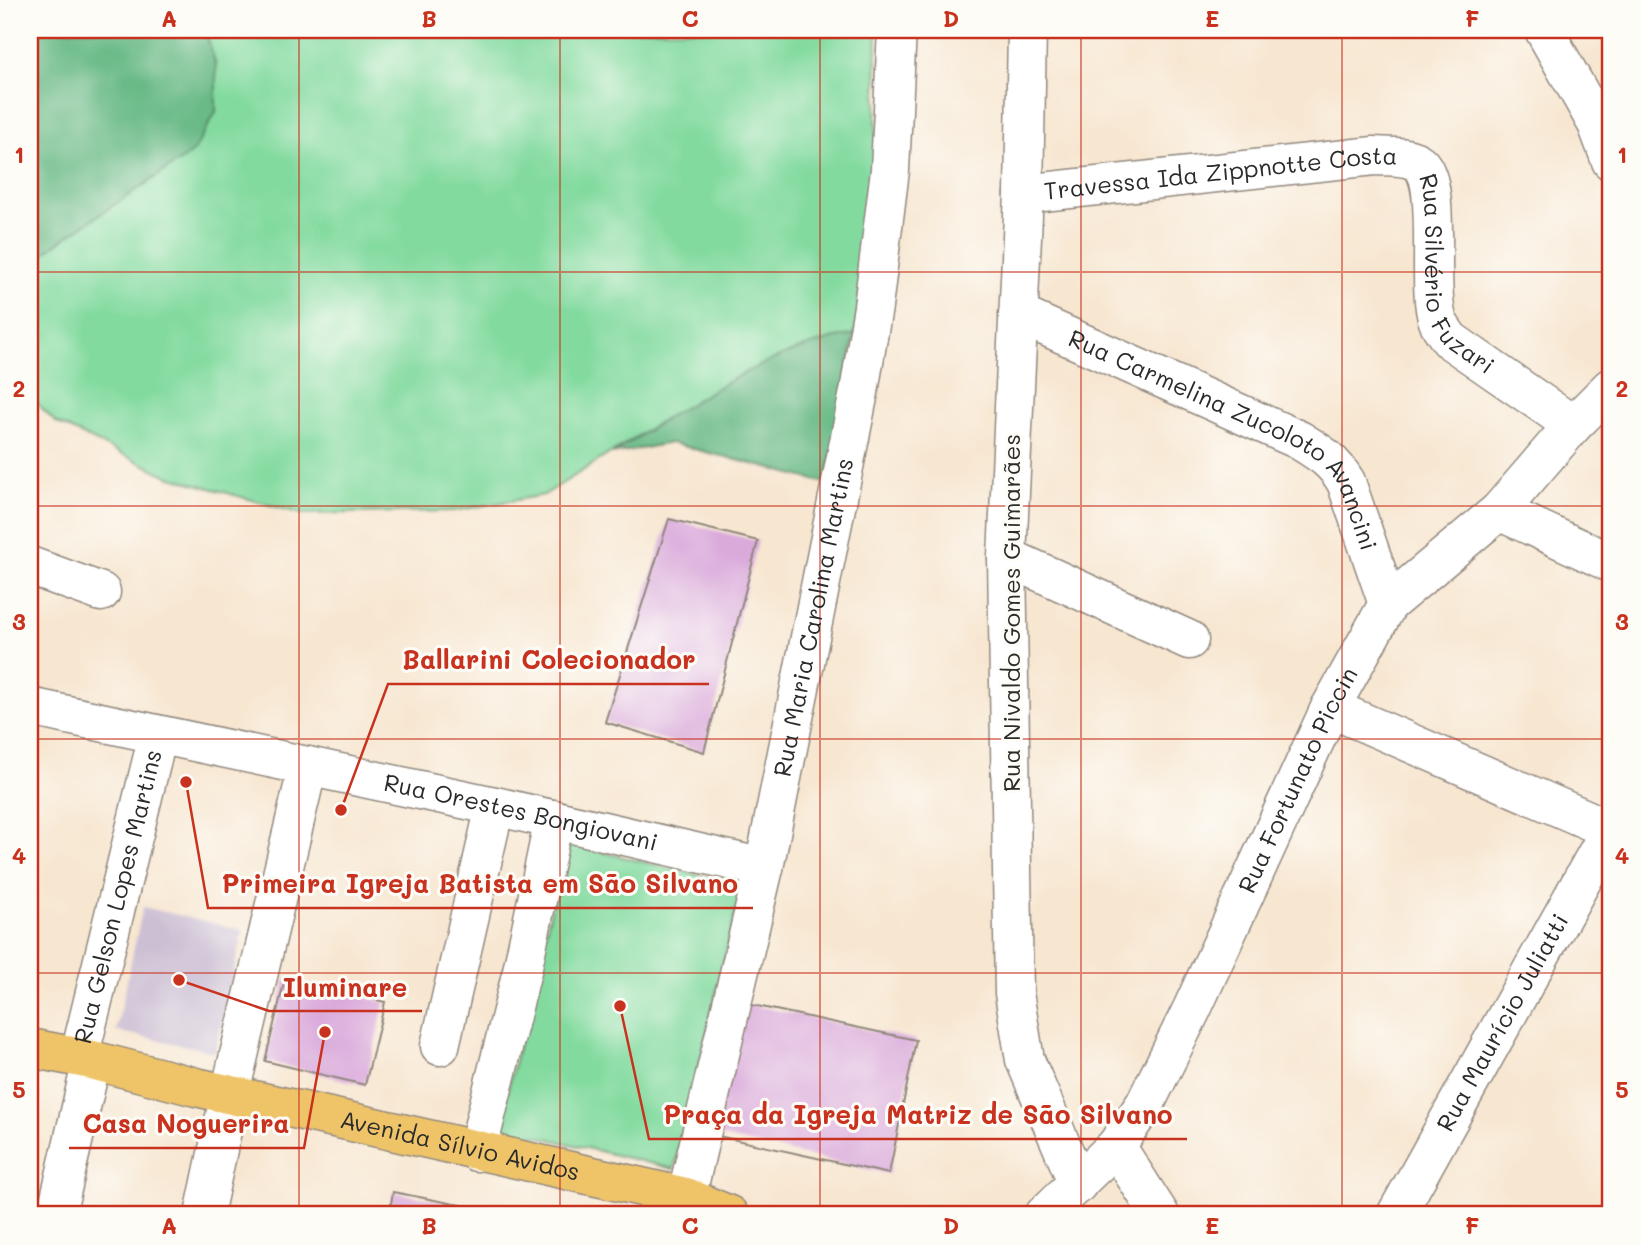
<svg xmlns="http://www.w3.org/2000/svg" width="1641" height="1245" font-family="Mali,sans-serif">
	<rect width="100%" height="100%" fill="#fdfcf7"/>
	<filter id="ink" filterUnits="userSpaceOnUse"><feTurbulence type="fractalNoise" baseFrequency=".0143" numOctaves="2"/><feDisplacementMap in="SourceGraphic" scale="14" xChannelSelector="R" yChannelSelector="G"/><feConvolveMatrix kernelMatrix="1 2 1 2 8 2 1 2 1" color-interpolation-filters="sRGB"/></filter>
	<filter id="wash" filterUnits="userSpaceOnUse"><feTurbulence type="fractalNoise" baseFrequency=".00686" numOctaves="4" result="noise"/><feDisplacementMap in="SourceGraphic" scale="28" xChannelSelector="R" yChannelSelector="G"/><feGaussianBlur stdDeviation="1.57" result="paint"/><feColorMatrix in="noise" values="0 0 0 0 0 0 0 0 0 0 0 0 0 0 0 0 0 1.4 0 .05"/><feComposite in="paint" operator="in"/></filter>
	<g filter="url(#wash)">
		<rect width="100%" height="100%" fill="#f7e6d0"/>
		<!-- industrial -->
		<path fill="#ccbfd4" d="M 143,907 L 243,930 L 215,1052 L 116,1031 Z"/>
		<!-- green -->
		<path fill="#82da9f" stroke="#568265" stroke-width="2" d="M 205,30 L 877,30 L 876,150 L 855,334 L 669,416 L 544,495 L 453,511 L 301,514 L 168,476 L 55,422 L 30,396 L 30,264 L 63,239 L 193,152 L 216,66 Z
			M 567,844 L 742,885 L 674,1169 L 499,1127 Z"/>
		<!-- forest -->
		<path fill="#69ba86" stroke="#4a7258" stroke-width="2" d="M 30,30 L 205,30 L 216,66 L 216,112 L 193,152 L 63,239 L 30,264 Z
			M 855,334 L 826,483 L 671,443 L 612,454 C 686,405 766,350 855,334 Z"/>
		<g id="blocks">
			<!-- building -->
			<path fill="#daaadb" d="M 669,519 L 758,541 L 704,752 L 605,722 Z
				M 285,979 L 385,1002 L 365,1085 L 265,1061 Z
				M 743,1003 L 916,1040 L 889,1174 L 714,1135 Z
				M 30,1087 L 38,1089 L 31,1119 L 30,1119 Z
				M 393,1192 L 481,1209 L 480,1215 L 389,1215 Z"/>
		</g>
	</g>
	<g filter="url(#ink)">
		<use href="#blocks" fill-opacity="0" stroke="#91887e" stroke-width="2"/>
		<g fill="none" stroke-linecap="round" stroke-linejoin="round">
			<defs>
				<g id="minor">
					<path d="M 1027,30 L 1024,194 L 1007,557 L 1014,993 L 1025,1060 L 1078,1184"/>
					<path d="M 1544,30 L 1597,124 L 1611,161"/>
					<path id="s1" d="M 1024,194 L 1374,156 C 1387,157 1405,155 1417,162 C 1445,178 1425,289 1438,321 C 1441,328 1446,334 1450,340 L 1573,425"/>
					<path id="s2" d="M 1018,314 L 1299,440 C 1320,453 1333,460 1346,482 L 1388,604"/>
					<path d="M 1499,511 L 1611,563"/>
					<path d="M 1007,557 L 1189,640"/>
					<path d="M 30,566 L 101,592"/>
					<path id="s3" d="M 30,707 L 495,806 L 764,868"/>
					<path d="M 1330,708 L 1611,830"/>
					<path d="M 440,1046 L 495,806"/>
					<path id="s4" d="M 79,1058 L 158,735"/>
					<path d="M 1116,1146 L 1160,1215"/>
					<path d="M 477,1152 L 522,971 L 554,819"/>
					<path d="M 56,1215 L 92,1060"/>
					<path d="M 204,1215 L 230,1093 L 308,766"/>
					<path id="s5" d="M 682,1215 L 764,868 L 859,392 L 873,307 L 890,170 L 897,30"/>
					<path id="s6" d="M 1044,1215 L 1116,1146 L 1145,1104 L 1192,1009 L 1330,708 L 1388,604 L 1499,511 L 1573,425 L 1611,387"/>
					<path id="s7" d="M 1396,1215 L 1610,830"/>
				</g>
				<g id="major">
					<path id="s8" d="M 30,1048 L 92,1060 L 196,1087 L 686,1197 L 729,1215"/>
				</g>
			</defs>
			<!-- minor casing -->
			<use href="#minor" stroke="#91887e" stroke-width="41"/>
			<!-- major casing -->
			<use href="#major" stroke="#91887e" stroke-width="41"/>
			<!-- minor -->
			<use href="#minor" stroke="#fff" stroke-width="38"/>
			<!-- major -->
			<use href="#major" stroke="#efc469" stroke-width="38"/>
		</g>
	</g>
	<!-- grid -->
	<path fill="none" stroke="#c8321e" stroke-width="2" stroke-opacity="0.55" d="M 299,30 L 299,1215M 560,30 L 560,1215M 820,30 L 820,1215M 1081,30 L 1081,1215M 1342,30 L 1342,1215M 30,272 L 1611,272M 30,506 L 1611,506M 30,739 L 1611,739M 30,973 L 1611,973"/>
	<g text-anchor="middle" stroke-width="6" stroke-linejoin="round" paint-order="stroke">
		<!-- street labels -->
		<g font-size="24" fill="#2b2b2b" stroke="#fdfcf7">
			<text dy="8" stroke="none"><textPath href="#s1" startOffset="198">Travessa Ida Zippnotte Costa</textPath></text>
			<text dy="8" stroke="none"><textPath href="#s1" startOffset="522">Rua Silvério Fuzari</textPath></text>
			<text dy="8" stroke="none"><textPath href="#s2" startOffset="250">Rua Carmelina Zucoloto Avancini</textPath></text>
			<text transform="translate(1012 613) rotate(-90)" y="8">Rua Nivaldo Gomes Guimarães</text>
			<text dy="8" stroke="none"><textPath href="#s5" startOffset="612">Rua Maria Carolina Martins</textPath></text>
			<text dy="8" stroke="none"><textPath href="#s6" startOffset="509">Rua Fortunato Piccin</textPath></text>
			<text dy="8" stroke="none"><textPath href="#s3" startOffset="502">Rua Orestes Bongiovani</textPath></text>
			<text dy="8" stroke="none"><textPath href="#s4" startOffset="166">Rua Gelson Lopes Martins</textPath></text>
			<text dy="8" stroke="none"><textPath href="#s7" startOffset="220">Rua Maurício Juliatti</textPath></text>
			<text dy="8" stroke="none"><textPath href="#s8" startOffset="441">Avenida Sílvio Avidos</textPath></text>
		</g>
	</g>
	<!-- callouts -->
	<path fill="none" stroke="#c8321e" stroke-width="2.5" d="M341 810L388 684H709M186 782L208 908H753M179 980L269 1011H422M620 1006L649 1139H1187M325 1032L304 1148H69"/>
	<g fill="#c8321e" stroke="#fdfcf7" stroke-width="2.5">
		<circle cx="341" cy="810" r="7"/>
		<circle cx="186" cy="782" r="7"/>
		<circle cx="179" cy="980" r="7"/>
		<circle cx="620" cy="1006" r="7"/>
		<circle cx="325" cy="1032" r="7"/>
	</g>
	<g font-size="26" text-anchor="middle" font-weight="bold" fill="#c8321e" stroke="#fdfcf7" stroke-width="6" stroke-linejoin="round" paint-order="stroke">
		<text x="549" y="669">Ballarini Colecionador</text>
		<text x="480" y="893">Primeira Igreja Batista em São Silvano</text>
		<text x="345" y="997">Iluminare</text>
		<text x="918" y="1124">Praça da Igreja Matriz de São Silvano</text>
		<text x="186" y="1133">Casa Noguerira</text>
	</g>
	<!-- margin -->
	<rect width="1641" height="1245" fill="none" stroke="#fdfcf7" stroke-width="77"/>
	<rect x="38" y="38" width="1564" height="1168" fill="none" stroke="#c8321e" stroke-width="2.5"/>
	<g font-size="23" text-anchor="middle" font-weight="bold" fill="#c8321e">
		<text x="169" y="27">A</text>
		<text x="429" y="27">B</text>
		<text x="690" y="27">C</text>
		<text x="951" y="27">D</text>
		<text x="1212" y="27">E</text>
		<text x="1472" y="27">F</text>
		<text x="19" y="163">1</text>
		<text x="1622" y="163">1</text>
		<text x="19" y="397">2</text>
		<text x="1622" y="397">2</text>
		<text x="19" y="630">3</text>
		<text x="1622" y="630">3</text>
		<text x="19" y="864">4</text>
		<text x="1622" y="864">4</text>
		<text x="19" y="1098">5</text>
		<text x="1622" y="1098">5</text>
		<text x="169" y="1234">A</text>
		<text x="429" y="1234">B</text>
		<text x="690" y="1234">C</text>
		<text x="951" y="1234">D</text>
		<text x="1212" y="1234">E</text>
		<text x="1472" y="1234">F</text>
	</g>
</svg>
